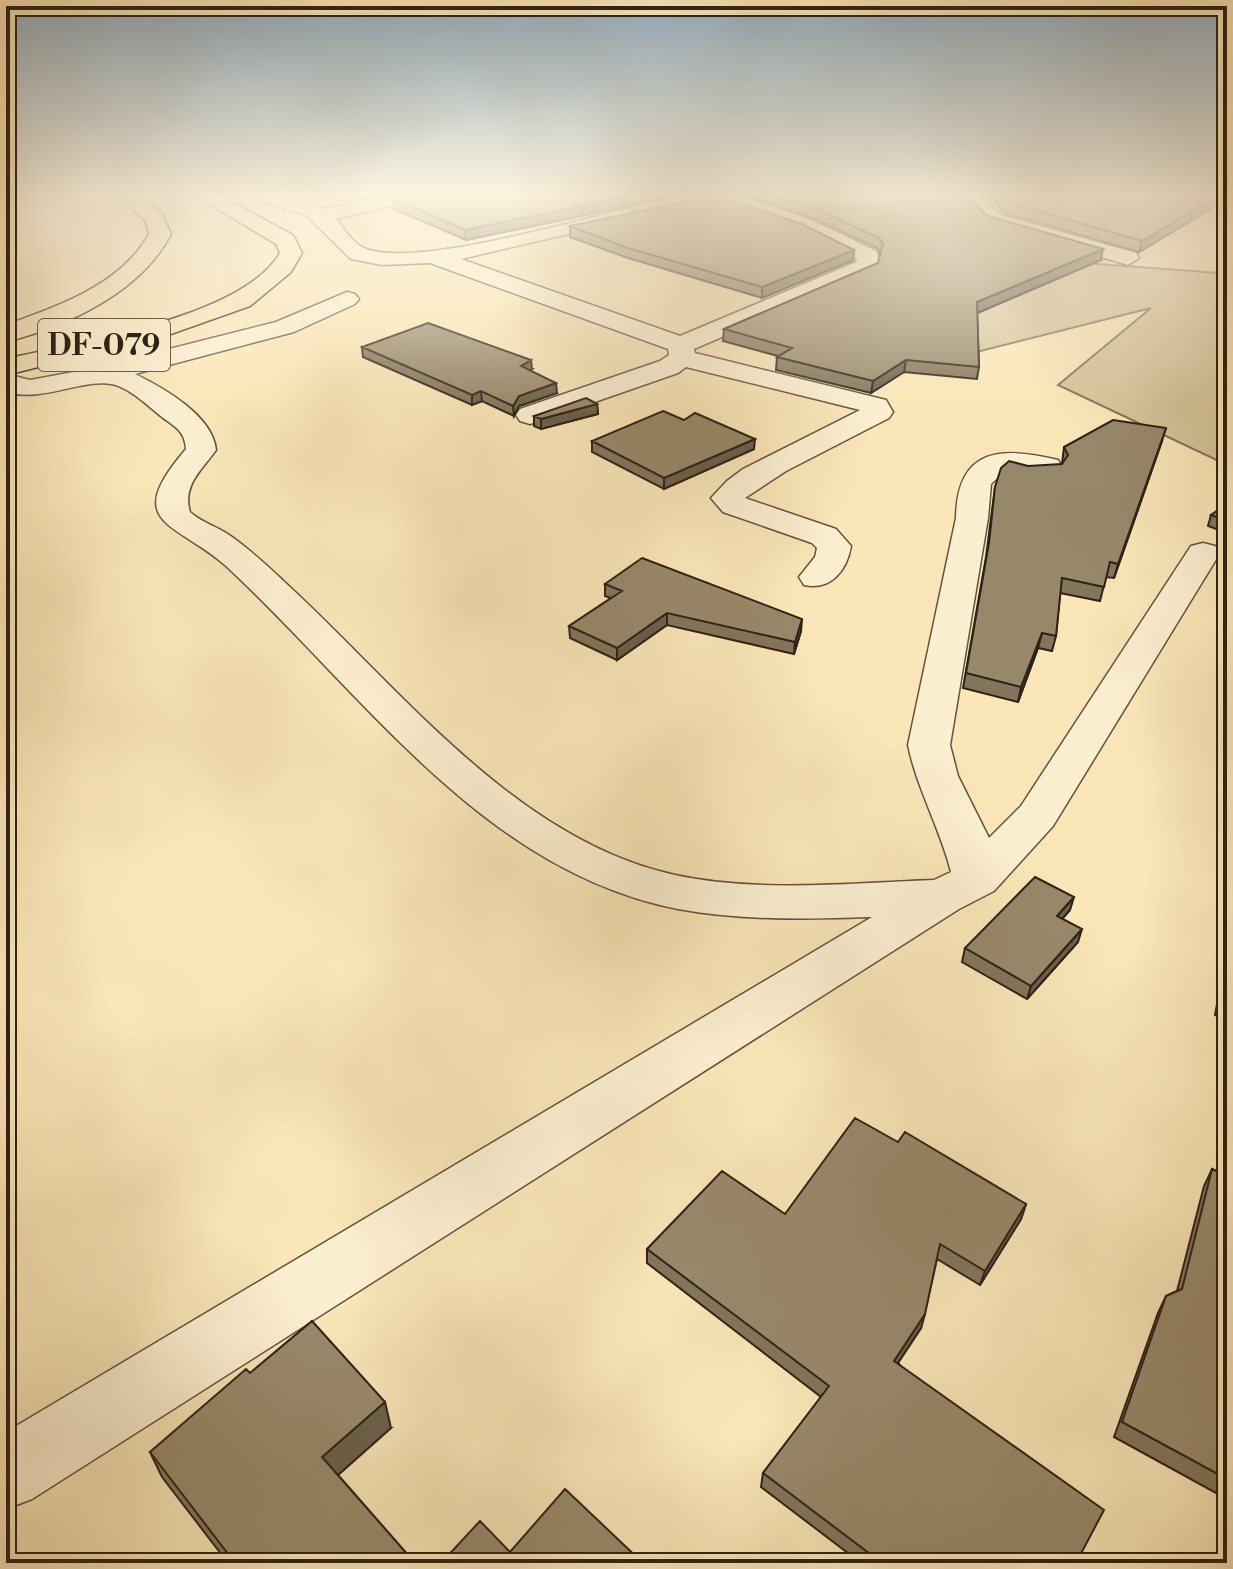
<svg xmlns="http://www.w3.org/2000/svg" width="1233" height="1569" font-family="'Libre Bodoni',serif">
	<rect width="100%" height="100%" fill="#fae6b7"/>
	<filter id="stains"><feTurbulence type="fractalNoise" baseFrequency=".0025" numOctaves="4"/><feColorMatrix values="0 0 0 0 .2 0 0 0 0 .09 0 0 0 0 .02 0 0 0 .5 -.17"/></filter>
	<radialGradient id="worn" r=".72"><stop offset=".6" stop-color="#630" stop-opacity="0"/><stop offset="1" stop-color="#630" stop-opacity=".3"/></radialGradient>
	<!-- green -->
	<path fill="#d7c59c" stroke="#827459" stroke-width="2" d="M 1003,257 L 1219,273 L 1227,265 L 1227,465 L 1058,385 L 1151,308 L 921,366 Z"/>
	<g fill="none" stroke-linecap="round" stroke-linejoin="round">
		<defs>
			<path id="minor" d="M 252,195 L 285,195 L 325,209 L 390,195 L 425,195 L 422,199 L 336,219 C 344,229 353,244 366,249 C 417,267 570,222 626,209 L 633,211 L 636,215 L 633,219 L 461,259 L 680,336 L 856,262 L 857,259 L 802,231 L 711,199 L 708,195 C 767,195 824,226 876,251 L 879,256 L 875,271 L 694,349 L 695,353 L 886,400 L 893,412 L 889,418 L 786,471 L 745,498 L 836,529 L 851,546 C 847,571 830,591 804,585 L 799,577 L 815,557 L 817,548 L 812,543 L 723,512 L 711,498 L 727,481 L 743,469 L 860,410 L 686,367 L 678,373 L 540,421 L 530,424 L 520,421 L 516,415 L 520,409 L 660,361 L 669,355 L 668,349 L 430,263 L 382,265 L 351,259 L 306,215 L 255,199 Z
				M 957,195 L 978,195 L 1001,215 L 1136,253 L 1139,258 L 1128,265 L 987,223 Z
				M 347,292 L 355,294 L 359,299 L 355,304 L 294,332 L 135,374 C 164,388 213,416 216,450 C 202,470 182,485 190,512 C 202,523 219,527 232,537 C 253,552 272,570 291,588 C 403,692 518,841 675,875 C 759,893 849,883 934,880 L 951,872 C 940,828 917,789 908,745 L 956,518 C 957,448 1001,446 1058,460 L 1062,467 L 1058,474 L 1047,476 L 1005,471 L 991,484 L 988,518 L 950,745 L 958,776 L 989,838 L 1021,806 L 1191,546 L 1203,543 L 1215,546 L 1220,553 L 1053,826 L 994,891 L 959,909 L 32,1499 L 6,1509 L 6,1432 L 872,917 C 807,919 742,921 678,909 C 483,871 364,694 226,566 C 175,521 121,525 186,449 C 185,431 175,427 162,417 C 148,406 133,391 116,385 C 85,376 45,403 6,392 L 6,374 L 30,380 L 90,369 L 276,322 Z"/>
			<path id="primary" d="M 118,195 L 139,195 L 162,214 L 171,234 C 141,292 68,326 6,342 L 6,325 C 58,306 121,285 149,234 L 145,220 Z
				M 194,195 L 218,195 L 293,235 L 302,253 L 291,272 L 250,306 L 168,335 L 6,375 L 6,359 C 78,342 242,318 280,253 L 276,244 Z"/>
		</defs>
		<!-- minor casing -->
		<use href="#minor" stroke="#61533e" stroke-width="3"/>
		<!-- primary casing -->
		<use href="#primary" stroke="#2e2216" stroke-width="3"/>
		<!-- minor -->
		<use href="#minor" fill="#fcefd0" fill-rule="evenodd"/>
		<!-- primary -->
		<use href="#primary" fill="#fae6b7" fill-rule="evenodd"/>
	</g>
	<!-- wall -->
	<path fill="#83755b" stroke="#2e2216" stroke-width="2" d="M 411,195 L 680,195 L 466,240 L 394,209 L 393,199 Z
		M 743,195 L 964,195 L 988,216 L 1101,260 L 977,313 L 979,367 L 977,379 L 904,372 L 871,393 L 776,370 L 777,357 L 778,356 L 723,341 L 724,329 L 878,263 L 880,253 L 877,248 L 817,220 Z
		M 988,195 L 1227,195 L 1227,199 L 1139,252 L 1005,213 Z
		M 570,226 L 854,250 L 853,260 L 762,298 L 628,258 L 570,237 Z
		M 362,347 L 532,369 L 530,370 L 557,393 L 519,406 L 514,416 L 482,401 L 472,405 L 363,357 Z
		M 597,404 L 598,414 L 541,429 L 534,426 L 534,416 Z
		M 592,441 L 754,449 L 664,489 L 592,452 Z
		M 1162,441 L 1114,578 L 1106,577 L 1100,601 L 1060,593 L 1056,636 L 1052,651 L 1038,648 L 1018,702 L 963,688 L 986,557 L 995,487 L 1062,464 L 1064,447 Z
		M 1227,504 L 1227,533 L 1208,526 L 1211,515 Z
		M 605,584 L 801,631 L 794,654 L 667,625 L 617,660 L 570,638 L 569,626 L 611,598 L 605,596 Z
		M 1070,910 L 1062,919 L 1078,942 L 1027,999 L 962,962 L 965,948 Z
		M 1227,962 L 1227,1019 L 1215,1015 L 1223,972 Z
		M 898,1142 L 1026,1204 L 1021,1219 L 980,1285 L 937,1259 L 921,1328 L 898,1363 L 1076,1563 L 861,1563 L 761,1487 L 763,1473 L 821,1397 L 647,1263 L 647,1249 L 785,1214 Z
		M 1212,1169 L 1227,1176 L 1227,1499 L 1114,1437 L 1158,1313 L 1166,1296 L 1177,1291 L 1204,1186 Z
		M 391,1428 L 338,1475 L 415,1563 L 228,1563 L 162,1477 L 150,1452 Z"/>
	<!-- shaded-wall -->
	<path fill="#6a5f4a" stroke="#2e2216" stroke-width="2" d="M 354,195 L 378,195 L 354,200 Z
		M 634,195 L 680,195 L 466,240 L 465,230 Z
		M 1220,195 L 1227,195 L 1227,199 L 1139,252 L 1142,241 Z
		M 1103,249 L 1101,260 L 975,314 L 977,302 Z
		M 854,250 L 853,260 L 762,298 L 762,287 Z
		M 531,360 L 532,369 L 522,376 L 521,366 Z
		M 906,360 L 904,372 L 871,393 L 873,381 Z
		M 556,383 L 557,393 L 519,406 L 514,416 L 513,406 L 519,396 Z
		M 481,391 L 482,401 L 472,405 L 472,395 Z
		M 597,404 L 598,414 L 541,429 L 541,419 Z
		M 1166,428 L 1162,441 L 1114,578 L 1118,564 Z
		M 755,439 L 754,449 L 664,489 L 664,478 Z
		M 667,613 L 667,625 L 617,660 L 617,648 Z
		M 802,619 L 801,631 L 794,654 L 795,642 Z
		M 1042,633 L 1038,648 L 1018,702 L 1021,687 Z
		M 1074,897 L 1070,910 L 1053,929 L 1057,916 Z
		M 1082,929 L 1078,942 L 1027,999 L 1031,986 Z
		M 1026,1204 L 1021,1219 L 980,1285 L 985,1271 Z
		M 925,1314 L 921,1328 L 890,1375 L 894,1361 Z
		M 385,1402 L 391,1428 L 330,1482 L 322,1457 Z"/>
	<!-- building -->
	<path fill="#98886a" stroke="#2e2216" stroke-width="2" d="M 411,195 L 634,195 L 465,230 L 393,199 Z
		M 716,195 L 802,224 L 854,250 L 762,287 L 628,248 L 570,226 Z
		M 772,195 L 964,195 L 988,216 L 1103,249 L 977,302 L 979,367 L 906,360 L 873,381 L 777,357 L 792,348 L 724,329 L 878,263 L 883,244 L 879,238 L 818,210 Z
		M 999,195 L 1220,195 L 1142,241 L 1007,202 Z
		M 428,323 L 531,360 L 521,366 L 556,383 L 519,396 L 513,406 L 481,391 L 472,395 L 362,347 Z
		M 586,398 L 597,404 L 541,419 L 534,416 Z
		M 663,411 L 684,420 L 695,413 L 755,439 L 664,478 L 592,441 Z
		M 1113,420 L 1166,428 L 1118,564 L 1110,562 L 1104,587 L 1062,578 L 1056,636 L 1042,633 L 1021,687 L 966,673 L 989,543 L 995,487 L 1001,468 L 1009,461 L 1028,466 L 1062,464 L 1068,455 L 1064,447 Z
		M 1227,504 L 1227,521 L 1211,515 Z
		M 642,558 L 802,619 L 795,642 L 667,613 L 617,648 L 569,626 L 622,591 L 605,584 Z
		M 1035,877 L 1074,897 L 1057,916 L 1082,929 L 1031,986 L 965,948 Z
		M 1227,967 L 1227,1004 L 1221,1002 Z
		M 855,1118 L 898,1142 L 905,1132 L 1026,1204 L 985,1271 L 940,1244 L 925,1314 L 894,1361 L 1104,1510 L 1076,1563 L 876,1563 L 878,1560 L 763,1473 L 829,1386 L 647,1249 L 722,1171 L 785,1214 Z
		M 1212,1169 L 1227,1176 L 1227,1479 L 1122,1422 L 1166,1296 L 1182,1289 Z
		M 312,1321 L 385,1402 L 322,1457 L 415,1563 L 235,1563 L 150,1452 L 246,1369 L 250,1373 Z
		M 565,1489 L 643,1563 L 441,1563 L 480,1521 L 510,1552 Z"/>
	<!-- sky -->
	<linearGradient id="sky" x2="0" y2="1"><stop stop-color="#93adbe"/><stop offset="0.47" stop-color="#fdf4df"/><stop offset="1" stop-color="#fdf4df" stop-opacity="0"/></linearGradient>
	<rect width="1233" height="414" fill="url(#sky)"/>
	<g text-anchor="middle" stroke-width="8" stroke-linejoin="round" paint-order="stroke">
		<!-- shield labels -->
		<rect fill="#fcefd0" stroke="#6c604e" stroke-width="2" x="38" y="319" width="132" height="52" rx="6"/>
		<g font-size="30" font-weight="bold" fill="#2e2216">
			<text x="104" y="355">DF-079</text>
		</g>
	</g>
	<!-- margin -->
	<rect width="1233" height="1569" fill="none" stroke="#fae6b7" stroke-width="32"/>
	<rect x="8" y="8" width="1217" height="1553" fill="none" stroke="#2e2216" stroke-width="4"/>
	<rect x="16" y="16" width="1201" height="1537" fill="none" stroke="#2e2216" stroke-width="2"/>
	<rect width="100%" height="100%" filter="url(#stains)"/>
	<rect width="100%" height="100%" fill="url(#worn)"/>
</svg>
